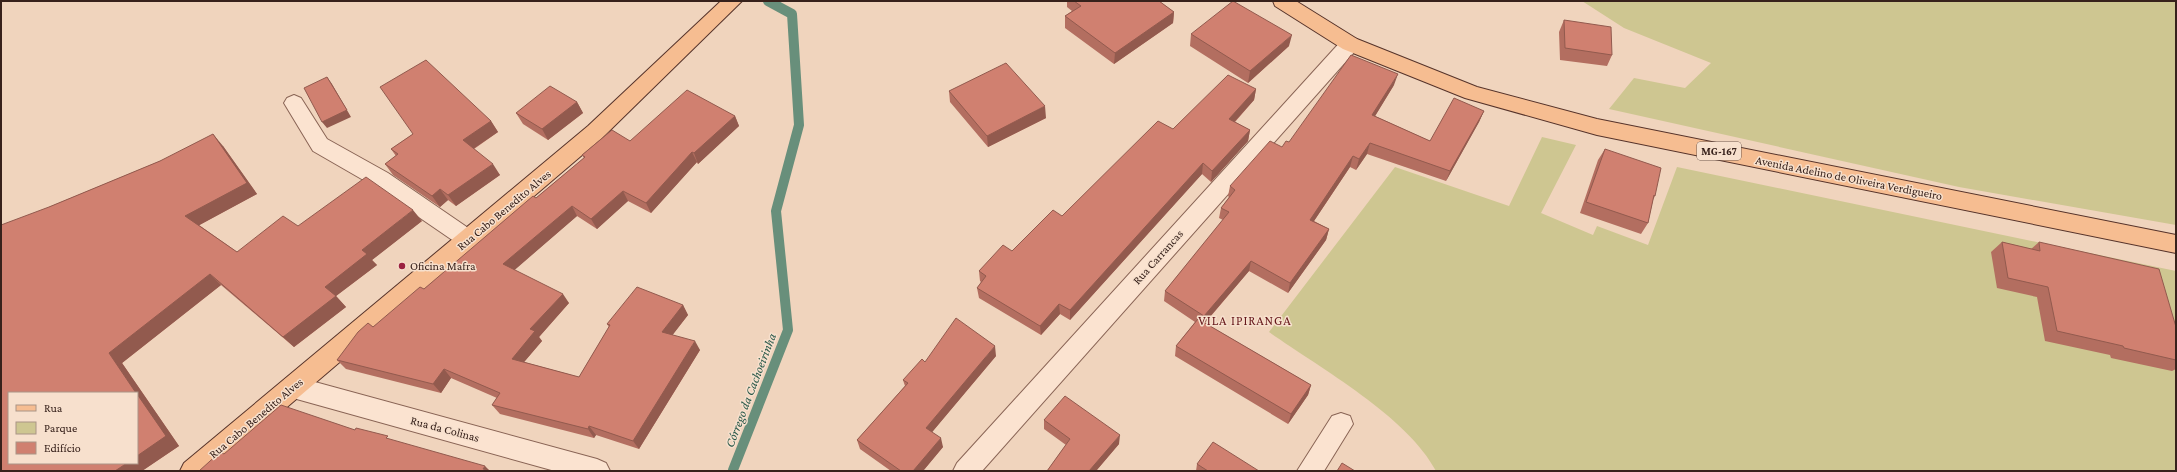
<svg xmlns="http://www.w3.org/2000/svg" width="2177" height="472" font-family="'Crimson Pro',serif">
	<rect width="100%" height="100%" fill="#f0d4bd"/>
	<!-- green -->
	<path fill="#cec691" d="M 1582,1 L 2176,1 L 2176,225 L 1959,187 L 1609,109 L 1634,78 L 1685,88 L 1711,63 L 1624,28 Z
		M 1542,137 L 1576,145 L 1541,213 L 1593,235 L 1597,226 L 1648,245 L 1677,167 L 2176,271 L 2176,471 L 1436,471 C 1407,416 1320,368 1269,332 L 1395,167 L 1509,206 Z"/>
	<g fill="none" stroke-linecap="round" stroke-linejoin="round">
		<!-- stream -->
		<path stroke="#688f7b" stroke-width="10" d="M 733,470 L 788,330 L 776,211 L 799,125 L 792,14 L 768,1"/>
		<defs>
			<path id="minor" d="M 1350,37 L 1357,39 L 1360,44 L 1357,49 L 982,471 L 953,471 L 957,463 L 1343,39 Z
				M 294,95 L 301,98 L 327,139 L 388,173 L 477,234 L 480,240 L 477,246 L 469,249 L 461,246 L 372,185 L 313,151 L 284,103 L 287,98 Z
				M 293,376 L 597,459 L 606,463 L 610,471 L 555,471 L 293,398 L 285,395 L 281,387 L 285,379 Z
				M 1341,413 L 1350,416 L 1353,424 L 1324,471 L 1297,471 L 1332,416 Z"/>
			<path id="major" d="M 721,1 L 742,1 L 602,138 L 212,471 L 180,471 L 184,463 L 588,126 Z
				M 1273,1 L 1296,1 L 1357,39 L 1477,87 L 1597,119 L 2176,235 L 2176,253 L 1597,135 L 1465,98 L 1343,49 L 1275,6 Z"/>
		</defs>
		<!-- minor casing -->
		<use href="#minor" stroke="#896455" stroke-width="2"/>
		<!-- major casing -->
		<use href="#major" stroke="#56332a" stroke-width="2"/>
		<!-- minor -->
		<use href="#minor" fill="#fbe3d0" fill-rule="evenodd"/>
		<!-- major -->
		<use href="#major" fill="#f6bd91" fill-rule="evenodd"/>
	</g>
	<!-- wall -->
	<path fill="#b36e60" d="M 1067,1 L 1159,1 L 1174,12 L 1173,23 L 1114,64 L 1065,28 L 1065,16 L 1072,11 L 1067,7 Z
		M 1564,20 L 1612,55 L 1607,66 L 1560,60 L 1559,32 Z
		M 1191,34 L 1289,46 L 1248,83 L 1190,46 Z
		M 1394,85 L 1375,116 L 1430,141 L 1484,111 L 1479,122 L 1446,181 L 1367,154 L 1356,170 L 1350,167 L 1314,221 L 1329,229 L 1326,240 L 1288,293 L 1249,271 L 1205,323 L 1311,385 L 1308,395 L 1288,424 L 1175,356 L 1176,346 L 1195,322 L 1164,301 L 1165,291 L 1223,220 L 1219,218 L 1221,208 L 1229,197 L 1228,196 L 1230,186 L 1282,147 L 1289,142 Z
		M 1256,89 L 1254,100 L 1235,122 L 1250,130 L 1248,141 L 1211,182 L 1202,174 L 1070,320 L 1060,314 L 1041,335 L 979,298 L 977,288 L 981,282 L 980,281 L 979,271 L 1012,251 L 1062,216 L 1173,129 Z
		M 949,91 L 1046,118 L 988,147 L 950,102 Z
		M 577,102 L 583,113 L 548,140 L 523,124 L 516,113 Z
		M 735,116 L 739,126 L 698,164 L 697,162 L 651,213 L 628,201 L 597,229 L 577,216 L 514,270 L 569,303 L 539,337 L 542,341 L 524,362 L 579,377 L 609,327 L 607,324 L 683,305 L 688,315 L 672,335 L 700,350 L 639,449 L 596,435 L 594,438 L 500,414 L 492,405 L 497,398 L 451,378 L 441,393 L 346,369 L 337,360 L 373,327 L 424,289 L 536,198 L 584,158 L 582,155 L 630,141 Z
		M 491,121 L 498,132 L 474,149 L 500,175 L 456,206 L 448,200 L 440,207 L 393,175 L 385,164 L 396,156 L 391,149 L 413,134 Z
		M 223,146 L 257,194 L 199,225 L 237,252 L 298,226 L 422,221 L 372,260 L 377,265 L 336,296 L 346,307 L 294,347 L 221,285 L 122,363 L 179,446 L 142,471 L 1,471 L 49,207 L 160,161 Z
		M 1605,149 L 1655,196 L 1653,200 L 1648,223 L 1641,234 L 1580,213 L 1598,160 Z
		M 2002,242 L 2031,249 L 2039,242 L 2176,327 L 2176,369 L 2172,371 L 2111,358 L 2110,355 L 2045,341 L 2037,297 L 1997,288 L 1991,252 Z
		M 996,356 L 932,432 L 943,447 L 923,471 L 891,471 L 860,449 L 857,440 L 905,386 L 903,380 L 925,362 Z
		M 1044,420 L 1119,444 L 1096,471 L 1047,471 L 1066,445 L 1044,429 Z
		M 1197,464 L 1259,471 L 1196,471 Z"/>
	<!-- shaded-wall -->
	<path fill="#925a4e" d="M 1174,12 L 1173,23 L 1114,64 L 1115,53 Z
		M 1292,35 L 1289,46 L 1248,83 L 1250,71 Z
		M 1398,74 L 1394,85 L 1369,126 L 1372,115 Z
		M 327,77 L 332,84 L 351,117 L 327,128 L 322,122 Z
		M 1256,89 L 1254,100 L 1227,130 L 1229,119 Z
		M 577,102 L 583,113 L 548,140 L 542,129 Z
		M 1045,106 L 1046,118 L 988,147 L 987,136 Z
		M 1484,111 L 1479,122 L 1446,181 L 1450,171 Z
		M 735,116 L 739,126 L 698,164 L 694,153 Z
		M 491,121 L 498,132 L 470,151 L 463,140 Z
		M 1250,130 L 1248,141 L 1211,182 L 1212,171 Z
		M 213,134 L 223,146 L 257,194 L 196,227 L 185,216 Z
		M 1370,143 L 1367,154 L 1356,170 L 1359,159 Z
		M 692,152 L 697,162 L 651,213 L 646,203 Z
		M 1353,156 L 1350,167 L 1308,230 L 1310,220 Z
		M 1203,163 L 1202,174 L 1070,320 L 1070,310 Z
		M 493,164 L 500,175 L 456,206 L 448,195 Z
		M 440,189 L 448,200 L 440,207 L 432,196 Z
		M 623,191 L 628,201 L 597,229 L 591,219 Z
		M 572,206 L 577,216 L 510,274 L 503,264 Z
		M 413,210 L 422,221 L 372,260 L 377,265 L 336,296 L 346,307 L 294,347 L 283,337 L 325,287 L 362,250 Z
		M 1329,229 L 1326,240 L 1288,293 L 1290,283 Z
		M 1251,261 L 1249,271 L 1202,326 L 1204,316 Z
		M 210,274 L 221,285 L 122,363 L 179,446 L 142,471 L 115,471 L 127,463 L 137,463 L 137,393 L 136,393 L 109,353 Z
		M 563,294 L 569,303 L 539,337 L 542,341 L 519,368 L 512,359 L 530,329 Z
		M 1059,304 L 1060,314 L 1041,335 L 1040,326 Z
		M 683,305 L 688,315 L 668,341 L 662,332 Z
		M 695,341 L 700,350 L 639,449 L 633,441 Z
		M 995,346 L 996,356 L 928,437 L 926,428 Z
		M 444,369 L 451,378 L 441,393 L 433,384 Z
		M 1311,385 L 1308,395 L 1288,424 L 1291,414 Z
		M 589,426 L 596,435 L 594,438 L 588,429 Z
		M 1120,435 L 1119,444 L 1096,471 L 1089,471 Z
		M 941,438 L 943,447 L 923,471 L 913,471 Z
		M 485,466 L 490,471 L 483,469 Z"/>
	<!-- building -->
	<path fill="#d08070" stroke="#925a4e" d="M 1074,1 L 1159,1 L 1174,12 L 1115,53 L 1065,16 L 1081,6 Z
		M 1233,1 L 1292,35 L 1250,71 L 1191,34 Z
		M 1564,20 L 1611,27 L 1612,55 L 1565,48 Z
		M 1351,55 L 1398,74 L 1372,115 L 1430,141 L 1454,98 L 1484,111 L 1450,171 L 1370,143 L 1359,159 L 1353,156 L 1310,220 L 1329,229 L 1290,283 L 1251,261 L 1204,316 L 1165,291 L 1229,212 L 1221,208 L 1235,190 L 1230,186 L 1270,141 L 1282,147 L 1286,141 L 1289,142 Z
		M 426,60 L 491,121 L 463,140 L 493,164 L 448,195 L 440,189 L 432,196 L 385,164 L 398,154 L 391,149 L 413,134 L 380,87 Z
		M 1006,63 L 1045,106 L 987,136 L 949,91 Z
		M 1228,75 L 1256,89 L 1229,119 L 1250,130 L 1212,171 L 1203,163 L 1070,310 L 1059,304 L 1040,326 L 977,288 L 986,276 L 979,271 L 1003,245 L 1012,251 L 1053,210 L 1062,216 L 1158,121 L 1173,129 Z
		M 327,77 L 347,110 L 322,122 L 304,88 Z
		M 550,86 L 577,102 L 542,129 L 516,113 Z
		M 687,90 L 735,116 L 694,153 L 692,152 L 646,203 L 623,191 L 591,219 L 572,206 L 503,264 L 563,294 L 530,329 L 535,331 L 512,359 L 579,377 L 610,325 L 607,324 L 637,287 L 683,305 L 662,332 L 695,341 L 633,441 L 589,426 L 588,429 L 492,405 L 500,393 L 444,369 L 433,384 L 337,360 L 358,332 L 368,323 L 373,327 L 420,287 L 424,289 L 533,196 L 536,198 L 585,157 L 582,155 L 612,130 L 630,141 Z
		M 213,134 L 247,183 L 185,216 L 237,252 L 283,216 L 298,226 L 366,177 L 413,210 L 362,250 L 367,254 L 325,287 L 336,296 L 283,337 L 210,274 L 109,353 L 136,393 L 9,393 L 9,463 L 127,463 L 115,471 L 1,471 L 1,225 L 49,207 L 160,161 Z
		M 1605,149 L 1661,168 L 1655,196 L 1654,195 L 1648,223 L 1586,202 Z
		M 2002,242 L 2040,251 L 2039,242 L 2159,269 L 2176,327 L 2176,360 L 2124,348 L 2123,346 L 2057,331 L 2048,287 L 2008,278 Z
		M 956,318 L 995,346 L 926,428 L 941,438 L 913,471 L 901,471 L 857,440 L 908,383 L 903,380 L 922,359 L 925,362 Z
		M 1198,319 L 1311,385 L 1291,414 L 1176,346 Z
		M 137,394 L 166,436 L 137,456 Z
		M 1065,396 L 1120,435 L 1089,471 L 1047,471 L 1070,439 L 1044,420 Z
		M 281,405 L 355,430 L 356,428 L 388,436 L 386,438 L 485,466 L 483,469 L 491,471 L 199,471 L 220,452 L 224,454 Z
		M 1213,442 L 1259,471 L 1208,471 L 1197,464 Z
		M 1342,463 L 1355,471 L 1337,471 Z"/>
	<!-- markers -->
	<circle fill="#9b2241" stroke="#f7e0cd" stroke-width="1.5" cx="402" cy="266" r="4"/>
	<g text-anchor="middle" stroke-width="3" stroke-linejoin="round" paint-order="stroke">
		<!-- shield labels -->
		<rect fill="#f7e0cd" stroke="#715a50" stroke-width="1" x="1697" y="142" width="44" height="18" rx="3"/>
		<g font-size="11" font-weight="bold" fill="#37211b">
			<text x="1719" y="155">MG-167</text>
		</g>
		<!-- street labels -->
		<g font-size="12" fill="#37211b" stroke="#f7e0cd">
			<text transform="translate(1849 178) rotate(11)" y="4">Avenida Adelino de Oliveira Verdigueiro</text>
			<text transform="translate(504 210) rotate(-40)" y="4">Rua Cabo Benedito Alves</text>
			<text transform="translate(1158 257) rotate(-48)" y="4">Rua Carrancas</text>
			<text transform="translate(256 418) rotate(-40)" y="4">Rua Cabo Benedito Alves</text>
			<text transform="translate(445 429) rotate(15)" y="4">Rua da Colinas</text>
		</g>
		<!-- poi labels -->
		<g font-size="12" fill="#37211b" stroke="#f7e0cd" text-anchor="start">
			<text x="410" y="270">Oficina Mafra</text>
		</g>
		<!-- neighbourhood labels -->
		<g font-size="13" letter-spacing="1" fill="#66181b" stroke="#f7e0cd">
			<text x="1245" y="325">VILA IPIRANGA</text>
		</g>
		<!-- water labels -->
		<g font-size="13" font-style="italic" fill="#295849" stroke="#f7e0cd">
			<text transform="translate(750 390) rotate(-69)" y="5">Córrego da Cachoeirinha</text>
		</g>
	</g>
	<!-- border -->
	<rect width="2177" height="472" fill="none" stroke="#37211b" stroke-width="4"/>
	<!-- legend -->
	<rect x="8" y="392" width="130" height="72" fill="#f7e0cd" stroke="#aa9486"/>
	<rect x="16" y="405" width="20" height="6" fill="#f6bd91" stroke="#aa9486"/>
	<text x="44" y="412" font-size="12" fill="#37211b">Rua</text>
	<rect x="16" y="422" width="20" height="12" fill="#cec691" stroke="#aa9486"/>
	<text x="44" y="432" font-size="12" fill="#37211b">Parque</text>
	<rect x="16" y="442" width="20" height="12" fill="#d08070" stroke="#aa9486"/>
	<text x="44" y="452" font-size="12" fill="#37211b">Edifício</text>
</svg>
